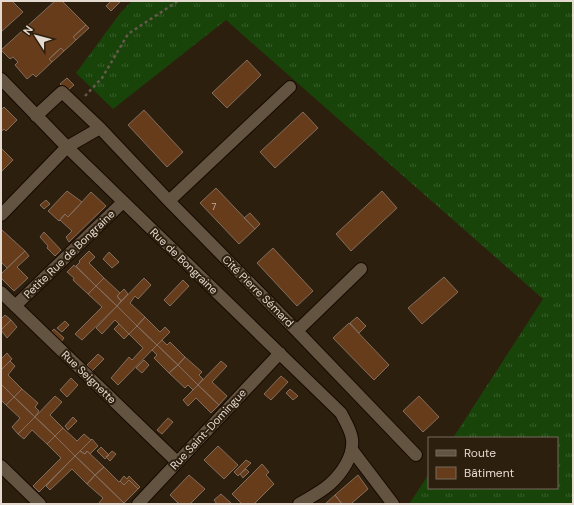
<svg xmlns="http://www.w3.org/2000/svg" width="574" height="505" font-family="'DM Sans',sans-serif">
	<defs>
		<pattern id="grass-tufts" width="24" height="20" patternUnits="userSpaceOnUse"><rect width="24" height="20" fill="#184309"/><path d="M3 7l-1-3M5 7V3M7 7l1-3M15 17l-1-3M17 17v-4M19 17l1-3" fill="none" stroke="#395e2c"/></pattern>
	</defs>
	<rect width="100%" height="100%" fill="#2d1f0e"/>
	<!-- grass -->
	<path fill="url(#grass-tufts)" d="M 132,1 L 573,1 L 573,504 L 409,504 L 429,474 L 429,488 L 557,488 L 557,438 L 453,438 L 543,299 L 226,20 L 113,109 L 76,73 L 121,12 Z"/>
	<!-- building -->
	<path fill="#673c1b" stroke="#836e5f" d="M 1,1 L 12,1 L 23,12 L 1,32 Z
		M 55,1 L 62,1 L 86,25 L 73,37 L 76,40 L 64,51 L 61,48 L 49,59 L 52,62 L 36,77 L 33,74 L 27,79 L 15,65 L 18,62 L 13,57 L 10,59 L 1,50 Z
		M 111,1 L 121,1 L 111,11 L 106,6 Z
		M 86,25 L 89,28 L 76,40 L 73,37 Z
		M 61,48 L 64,51 L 52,62 L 49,59 Z
		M 247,60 L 261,75 L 227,108 L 212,93 Z
		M 67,78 L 74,85 L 67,91 L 60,84 Z
		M 4,107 L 17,120 L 6,131 L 4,129 L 1,132 L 1,110 Z
		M 144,110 L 183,152 L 167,167 L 128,125 Z
		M 303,112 L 318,128 L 275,168 L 260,152 Z
		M 1,148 L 13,160 L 1,172 Z
		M 216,188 L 255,229 L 239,244 L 200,203 Z
		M 67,191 L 82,202 L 68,217 L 65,214 L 59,221 L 48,211 Z
		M 382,191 L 397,208 L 351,251 L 336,234 Z
		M 91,192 L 106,206 L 69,242 L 66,237 L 72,231 L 60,220 L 65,214 L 68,217 Z
		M 46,200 L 50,204 L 44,209 L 40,205 Z
		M 250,213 L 260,224 L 255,229 L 244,218 Z
		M 2,230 L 25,251 L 7,268 L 1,262 L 1,231 Z
		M 44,232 L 61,250 L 55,256 L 47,248 L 48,246 L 40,237 Z
		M 273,248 L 313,291 L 297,306 L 257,263 Z
		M 25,251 L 29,256 L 17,267 L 28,278 L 14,291 L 1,278 L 1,274 Z
		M 89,251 L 95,257 L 89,263 L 104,278 L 96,286 L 76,266 L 80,262 L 79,261 Z
		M 109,252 L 119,262 L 112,268 L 103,259 Z
		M 74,265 L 96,286 L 88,294 L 73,280 L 74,278 L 67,272 Z
		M 444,277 L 458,292 L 422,324 L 408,308 Z
		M 104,278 L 120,293 L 117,296 L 121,301 L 117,306 L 96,286 Z
		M 144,278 L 151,285 L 138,299 L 135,296 L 130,303 L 145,317 L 137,326 L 117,306 Z
		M 183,280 L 189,286 L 170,306 L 164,300 Z
		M 96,286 L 117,306 L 82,340 L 75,334 L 102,307 L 88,294 Z
		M 124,289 L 128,294 L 121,301 L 117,296 Z
		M 117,306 L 137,326 L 129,334 L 115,320 L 102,334 L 96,328 Z
		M 5,315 L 11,320 L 2,329 L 1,327 L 1,319 Z
		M 145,317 L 160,332 L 165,327 L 170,332 L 157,345 L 137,326 Z
		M 357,317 L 366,326 L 359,333 L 350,323 Z
		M 11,320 L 17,327 L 7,338 L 1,330 Z
		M 65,321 L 69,325 L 62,332 L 57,328 Z
		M 349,323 L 389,365 L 374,380 L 333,338 Z
		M 119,324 L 129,334 L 124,339 L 114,329 Z
		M 137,326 L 157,345 L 118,385 L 111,378 L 129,357 L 132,360 L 143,348 L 129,334 Z
		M 54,329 L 64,338 L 61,342 L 51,332 Z
		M 162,340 L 167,345 L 170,342 L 185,357 L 178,365 L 157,345 Z
		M 157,345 L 178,365 L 169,373 L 154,358 L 157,355 L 152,350 Z
		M 7,353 L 12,359 L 1,370 L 1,359 Z
		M 98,354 L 104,359 L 92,371 L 87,365 Z
		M 185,357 L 202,372 L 199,375 L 203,379 L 198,385 L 178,365 Z
		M 144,360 L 149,365 L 142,373 L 136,368 Z
		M 10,361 L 15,366 L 8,375 L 22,389 L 14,397 L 1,384 L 1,370 Z
		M 221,361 L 227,366 L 212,382 L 227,396 L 219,405 L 198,385 Z
		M 178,365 L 198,385 L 193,390 L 188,385 L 185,388 L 169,373 Z
		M 281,376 L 288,382 L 271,400 L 264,394 Z
		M 71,378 L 78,385 L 67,397 L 60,390 Z
		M 1,384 L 14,397 L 6,405 L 1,400 Z
		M 198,385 L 219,405 L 211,413 L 196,398 L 188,406 L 183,400 Z
		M 22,389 L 38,403 L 35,407 L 39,411 L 35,417 L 14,397 Z
		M 290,389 L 298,396 L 293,400 L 286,393 Z
		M 55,396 L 62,402 L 50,415 L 63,428 L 55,436 L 35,417 Z
		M 419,396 L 439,417 L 423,432 L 403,411 Z
		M 14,397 L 35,417 L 18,434 L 12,427 L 20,418 L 6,405 Z
		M 35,417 L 55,436 L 47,444 L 32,430 L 24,439 L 18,434 Z
		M 73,417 L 77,421 L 68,430 L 65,426 Z
		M 168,418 L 173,422 L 162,434 L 157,430 Z
		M 63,428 L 77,441 L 84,434 L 91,440 L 75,456 L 55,436 Z
		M 55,436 L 75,456 L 39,492 L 33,486 L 61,458 L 47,444 Z
		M 92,439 L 98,446 L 90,454 L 87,451 L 85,454 L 80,451 Z
		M 218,446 L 238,465 L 224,479 L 204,460 Z
		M 101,447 L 109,455 L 105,459 L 97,451 Z
		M 80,451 L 85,454 L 87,451 L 104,467 L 95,475 L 75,456 Z
		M 112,451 L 116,454 L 110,461 L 106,457 Z
		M 75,456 L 95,475 L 87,484 L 72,469 L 50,490 L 46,486 Z
		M 246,460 L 251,463 L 238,476 L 234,472 Z
		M 262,464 L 269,472 L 266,475 L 274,484 L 254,504 L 242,504 L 232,494 Z
		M 104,467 L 119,482 L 120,481 L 124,485 L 129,480 L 138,489 L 124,503 L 95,475 Z
		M 246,469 L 249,472 L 243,478 L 240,474 Z
		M 95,475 L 124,503 L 123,504 L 100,504 L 99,503 L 103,498 L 87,484 Z
		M 189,475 L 205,489 L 190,504 L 179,504 L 170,495 Z
		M 358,475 L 368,489 L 352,503 L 353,504 L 342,504 L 335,495 Z
		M 124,476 L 127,479 L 129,476 L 140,487 L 138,489 L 129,480 L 124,485 L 120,481 Z
		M 221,494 L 232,504 L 217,504 L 214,500 Z
		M 335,495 L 342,504 L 325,504 Z"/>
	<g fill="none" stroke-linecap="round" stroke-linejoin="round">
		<defs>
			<path id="minor" d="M 1,79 L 67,147 L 341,413 C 345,421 351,430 352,439 C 354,456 342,473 330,484 C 321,492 309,498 299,504
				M 36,116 L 62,92 L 100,128 L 169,201 L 297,331 L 416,455
				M 169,201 L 290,87
				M 1,215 L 67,147 L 100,128
				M 1,292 L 177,462
				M 15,306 L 123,202
				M 297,331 L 361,269
				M 352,450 L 393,504
				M 1,466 L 40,504
				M 138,504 L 280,353"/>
		</defs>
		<!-- minor casing -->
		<use href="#minor" stroke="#150900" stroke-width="14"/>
		<!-- path -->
		<path stroke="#66594b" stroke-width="2.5" stroke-dasharray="3 3" stroke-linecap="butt" d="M 85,96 L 102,78 L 128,34 L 178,1"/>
		<!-- minor -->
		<use href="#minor" stroke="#635341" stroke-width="12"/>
	</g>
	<g text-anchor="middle" stroke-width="4" stroke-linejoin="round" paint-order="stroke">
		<!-- number labels -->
		<g font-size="9" fill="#c5b2a3">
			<text x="214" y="210">7</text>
		</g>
		<!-- street labels -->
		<g font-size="11" fill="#e4dad0" stroke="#2d1f0e">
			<text transform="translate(69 254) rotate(-44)" y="4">Petite Rue de Bongraine</text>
			<text transform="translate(184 261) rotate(44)" y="4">Rue de Bongraine</text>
			<text transform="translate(258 291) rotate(45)" y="4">Cité Pierre Sémard</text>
			<text transform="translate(89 377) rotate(44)" y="4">Rue Seignette</text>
			<text transform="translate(208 429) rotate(-47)" y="4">Rue Saint-Domingue</text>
		</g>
	</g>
	<!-- border -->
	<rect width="574" height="505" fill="none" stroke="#e4dad0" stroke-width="4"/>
	<!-- legend -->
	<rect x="428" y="437" width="130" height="52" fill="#2d1f0e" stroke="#766a5c"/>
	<rect x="436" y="450" width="20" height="6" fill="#635341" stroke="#766a5c"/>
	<text x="464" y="457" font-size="12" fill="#e4dad0">Route</text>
	<rect x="436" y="467" width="20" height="12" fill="#673c1b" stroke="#766a5c"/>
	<text x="464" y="477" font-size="12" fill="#e4dad0">Bâtiment</text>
	<!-- north arrow -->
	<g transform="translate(36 36) rotate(306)" stroke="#2d1f0e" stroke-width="3" paint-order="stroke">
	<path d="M0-3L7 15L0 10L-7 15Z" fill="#e4dad0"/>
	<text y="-6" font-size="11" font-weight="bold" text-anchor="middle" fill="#e4dad0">N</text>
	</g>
</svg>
